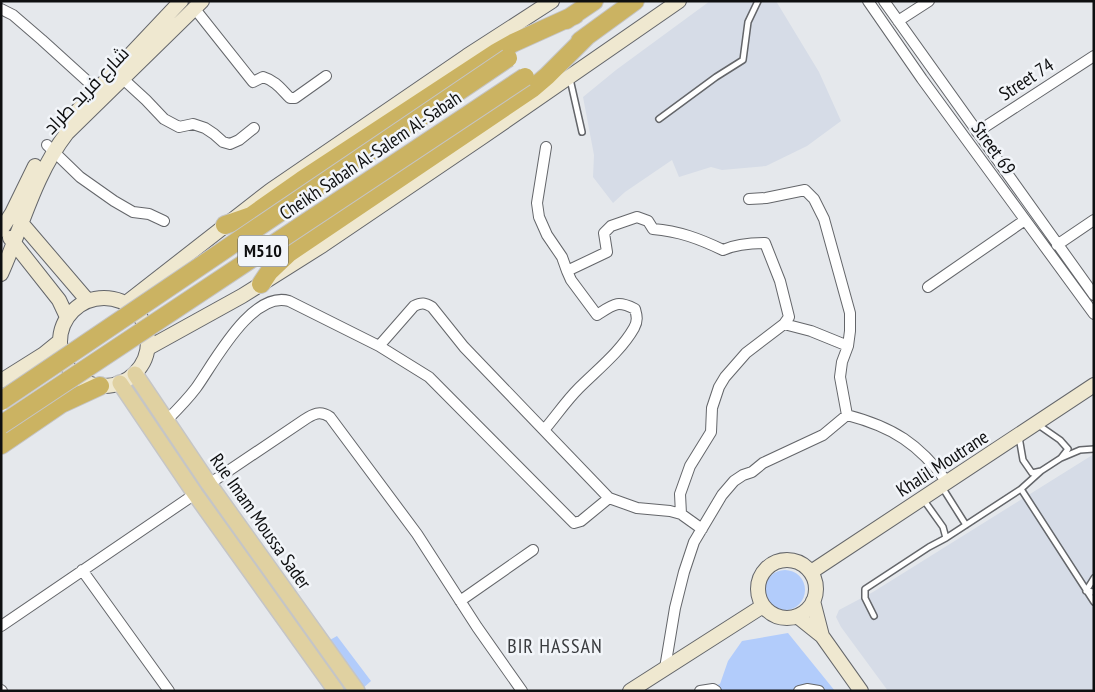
<svg xmlns="http://www.w3.org/2000/svg" width="1095" height="692" font-family="'PT Sans Narrow',Cairo,sans-serif">
	<rect width="100%" height="100%" fill="#e5e8ec"/>
	<!-- built -->
	<path fill="#d6dce7" d="M 710,1 L 776,1 L 819,72 L 841,121 L 807,146 L 766,166 L 722,170 L 711,167 L 679,177 L 672,160 L 625,192 L 613,203 L 593,177 L 594,155 L 583,97 L 616,70 Z
		M 1094,454 L 1094,691 L 888,691 L 841,627 L 836,617 L 839,610 L 873,592 Z"/>
	<!-- green -->
	<path fill="#b2ccfb" d="M765 590a20 20 0 1 1 40 0a20 20 0 1 1-40 0Z
		M 788,633 L 835,691 L 699,691 L 720,684 L 728,661 L 742,641 Z
		M 337,636 L 371,681 L 361,690 L 328,641 Z"/>
	<g fill="none" stroke-linecap="round" stroke-linejoin="round">
		<defs>
			<path id="lane" d="M 570,79 L 582,132
				M 659,119 L 716,77 L 743,60 L 748,22 L 758,1
				M 1037,424 L 1060,440 L 1068,449 L 1061,458 L 1041,471
				M 1019,437 L 1023,460 L 1032,473 L 1041,471 L 1021,489
				M 1061,458 L 1080,450 L 1094,449
				M 942,487 L 966,525
				M 946,538 L 1021,489 L 1094,602
				M 1094,578 L 1086,591 L 1094,592
				M 874,616 L 865,598 L 865,589 L 929,547 L 946,538 L 943,527 L 923,499"/>
			<path id="street" d="M 868,1 L 922,79 L 1094,314
				M 884,1 L 1094,295
				M 1,9 L 13,15 L 42,40 L 96,89
				M 195,9 L 253,82 L 263,77 C 276,81 281,89 290,98 L 295,98 L 326,76
				M 898,21 L 929,1
				M 122,78 L 146,100 L 164,119 L 179,127 L 193,124 L 205,128 L 214,134 L 223,142 L 230,144 L 239,140 L 254,128
				M 977,132 L 1094,56
				M 47,145 L 80,177 L 114,201 L 133,212 L 149,214 L 164,221
				M 546,147 L 537,203 L 539,217 L 547,235 L 562,257 L 567,271
				M 749,199 L 766,198 L 805,190 L 814,199 L 824,219 L 850,313 L 850,331 L 848,346 L 842,362 L 840,377 L 847,415
				M 1057,245 L 1094,220
				M 928,287 L 1025,220
				M 784,324 L 811,331 L 848,346
				M 379,346 L 414,306 C 422,302 425,303 432,307 L 464,347 L 609,498 L 637,508 L 670,511 L 681,514
				M 167,420 C 177,410 187,400 196,388 C 214,363 252,290 289,301 L 379,346 L 429,377 L 574,523 L 581,521 L 609,498
				M 544,430 C 556,416 566,401 579,388 C 597,370 621,351 634,328 C 638,321 637,316 635,309 C 617,300 614,304 597,315 L 571,280 L 567,271 L 607,252 L 604,233 L 611,226 L 637,217 L 648,221 L 653,229 C 679,231 700,239 723,250 C 736,244 750,243 765,243 L 780,281 L 789,317 L 784,324 L 746,353 L 725,377 L 719,387 L 712,408 L 711,432 L 690,466 L 680,494 L 681,514 L 702,529
				M 209,484 L 304,420 C 313,414 320,410 330,417 L 417,534 L 477,627 L 522,691
				M 82,570 L 169,691
				M 460,601 L 533,550
				M 1,626 L 195,494
				M 665,668 L 675,608 L 684,572 L 694,542 L 722,495 L 734,481 L 743,475 L 752,472 L 763,463 L 823,435 L 847,415 C 893,427 919,444 947,482
				M 1,690 L 2,691
				M 700,691 L 713,689 L 716,691
				M 799,691 L 807,689 L 819,691"/>
			<path id="secondary" d="M 63,126 L 181,1
				M 17,218 L 88,301
				M 1,230 L 12,213 L 35,166
				M 10,238 L 59,300 L 67,317
				M 1,274 C 23,225 34,176 67,133 L 202,1
				M60 342a44 44 0 1 1 88 0a44 44 0 1 1-88 0Z
				M 126,303 L 271,190 L 467,56 L 552,1
				M 148,348 L 242,296 L 323,245 L 481,138 L 679,1
				M 1,381 L 44,354 L 60,341
				M758 589a29 29 0 1 1 58 0a29 29 0 1 1-58 0Z
				M 811,572 L 1094,385
				M 813,601 L 822,636
				M 797,616 L 822,636 L 861,691
				M 630,691 L 763,606"/>
			<path id="primary" d="M 135,374 L 209,484 L 357,691
				M 120,383 L 195,494 L 336,691"/>
			<path id="highway" d="M 566,20 L 594,1
				M 580,41 L 635,1
				M 225,225 L 251,216 L 302,180 L 497,52 L 513,43 L 575,15
				M 261,284 L 269,272 L 289,253 L 533,88 L 547,76 L 588,35
				M 1,445 L 61,404 L 100,386"/>
		</defs>
		<!-- lane casing -->
		<use href="#lane" stroke="#64666a" stroke-width="8"/>
		<!-- street casing -->
		<use href="#street" stroke="#64666a" stroke-width="12"/>
		<!-- secondary casing -->
		<use href="#secondary" stroke="#64666a" stroke-width="16"/>
		<!-- primary casing -->
		<use href="#primary" stroke="#c5c5c6" stroke-width="18"/>
		<!-- highway casing -->
		<use href="#highway" stroke="#c5c5c6" stroke-width="20"/>
		<!-- lane -->
		<use href="#lane" stroke="#fff" stroke-width="5"/>
		<!-- street -->
		<use href="#street" stroke="#fff" stroke-width="10"/>
		<!-- secondary -->
		<use href="#secondary" stroke="#efe8d0" stroke-width="14"/>
		<!-- primary -->
		<use href="#primary" stroke="#e0d1a1" stroke-width="15"/>
		<!-- highway -->
		<use href="#highway" stroke="#cbb362" stroke-width="18"/>
		<defs>
			<path id="highway-bridge" d="M 1,401 L 508,58
				M 1,425 L 525,77"/>
		</defs>
		<!-- highway-bridge casing -->
		<use href="#highway-bridge" stroke="#c5c5c6" stroke-width="20" stroke-linecap="butt"/>
		<!-- highway-bridge -->
		<use href="#highway-bridge" stroke="#cbb362" stroke-width="18"/>
	</g>
	<g text-anchor="middle" stroke-width="5" stroke-linejoin="round" paint-order="stroke">
		<!-- shield labels -->
		<rect fill="#f2f5f9" stroke="#525456" stroke-width="1" x="238" y="235.5" width="50" height="31" rx="4"/>
		<g font-size="18" font-weight="bold" fill="#0e0f10">
			<text x="263" y="257">M510</text>
		</g>
		<!-- street labels -->
		<g font-size="19" fill="#0e0f10" stroke="#f2f5f9">
			<text transform="translate(1026 79) rotate(-33)" y="7">Street 74</text>
			<text transform="translate(86 90) rotate(-46)" y="7">شارع فريد طراد</text>
			<text transform="translate(994 148) rotate(54)" y="7">Street 69</text>
			<text transform="translate(370 155) rotate(-34)" y="7">Cheikh Sabah Al-Salem Al-Sabah</text>
			<text transform="translate(942 463) rotate(-33)" y="7">Khalil Moutrane</text>
			<text transform="translate(261 521) rotate(55)" y="7">Rue Imam Moussa Sader</text>
		</g>
		<!-- neighbourhood labels -->
		<g font-size="20" letter-spacing="1" fill="#393b3e" stroke="#f2f5f9">
			<text x="555" y="653">BIR HASSAN</text>
		</g>
	</g>
	<!-- border -->
	<rect width="1095" height="692" fill="none" stroke="#0e0f10" stroke-width="5"/>
</svg>
